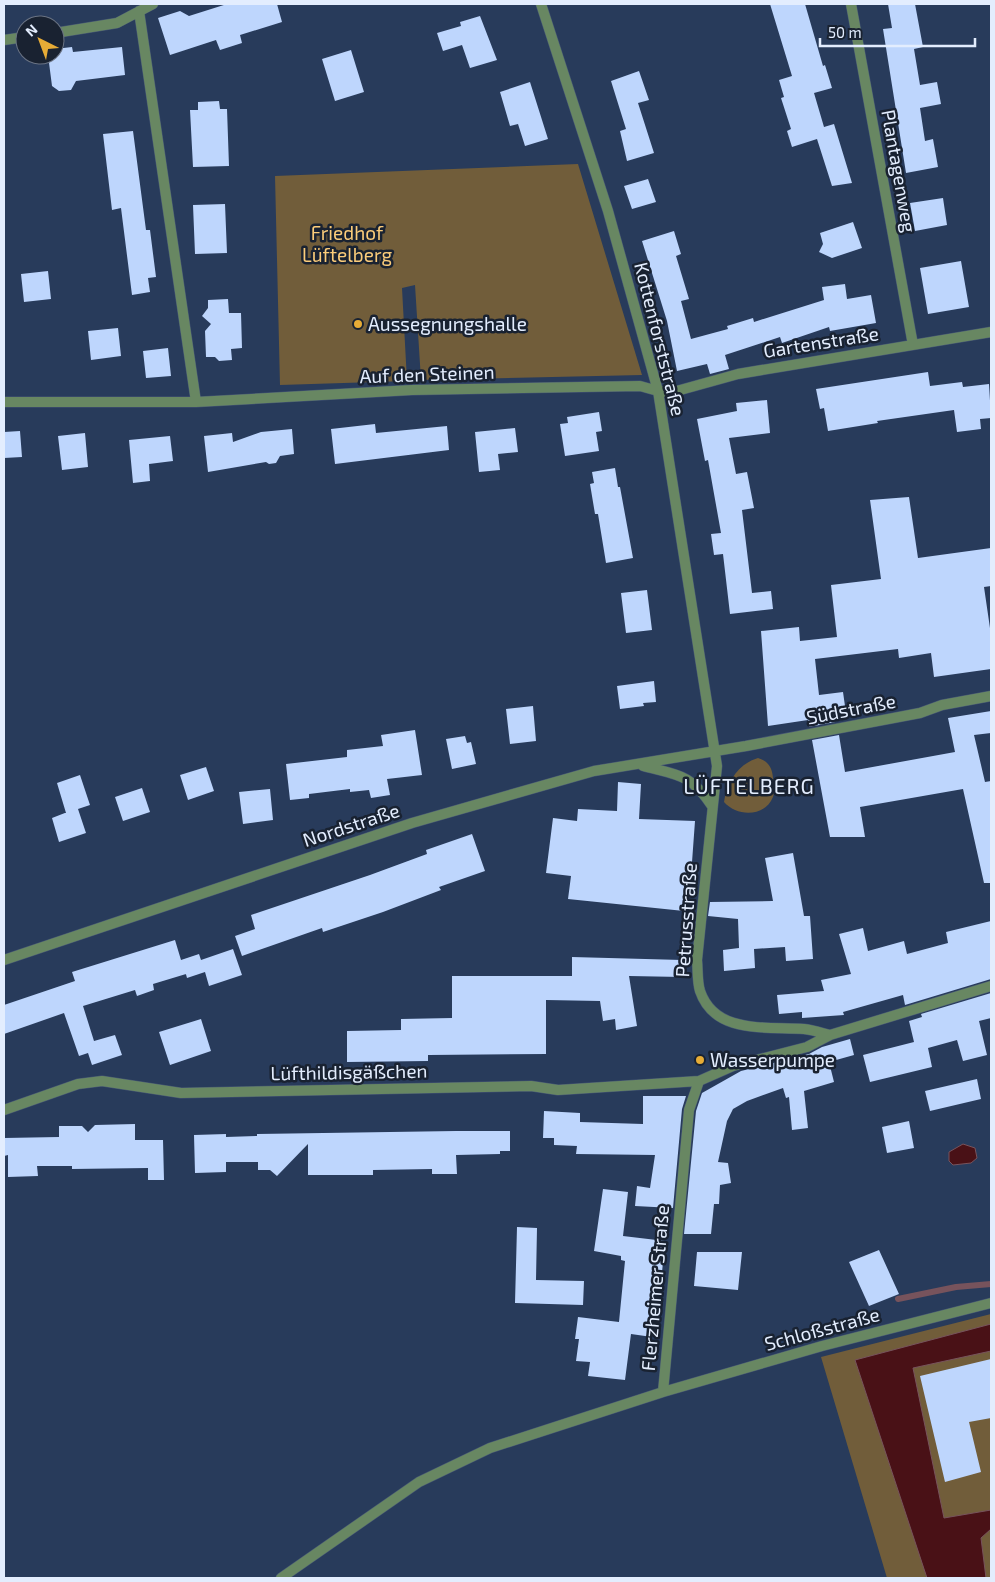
<svg xmlns="http://www.w3.org/2000/svg" width="995" height="1582" font-family="'Exo 2',sans-serif">
	<rect width="100%" height="100%" fill="#283b5b"/>
	<!-- green -->
	<path fill="#715d3a" d="M 578,164 L 642,375 L 421,380 L 415,285 L 402,288 L 407,381 L 280,385 L 275,176 Z
		M 758,758 C 768,761 772,767 773,778 C 774,784 775,791 773,797 C 765,817 737,817 724,802 C 727,782 738,764 758,758 Z
		M 991,1314 L 991,1578 L 887,1578 L 821,1357 Z"/>
	<!-- water -->
	<path fill="#491116" stroke="#77535c" d="M 963,1144 L 975,1148 L 977,1158 L 971,1163 L 953,1165 L 949,1161 L 949,1152 Z
		M 991,1324 L 991,1351 L 913,1368 L 944,1518 L 991,1510 L 991,1529 L 981,1538 L 986,1578 L 927,1578 L 855,1360 Z"/>
	<g fill="none" stroke-linecap="round" stroke-linejoin="round">
		<!-- stream -->
		<path stroke="#77535c" stroke-width="6" d="M 898,1299 L 956,1287 L 991,1284"/>
	</g>
	<!-- building -->
	<path fill="#bed6fd" d="M 227,4 L 277,4 L 282,22 L 240,35 L 242,43 L 220,50 L 216,40 L 170,55 L 158,18 L 180,11 L 189,16 Z
		M 770,4 L 805,4 L 823,66 L 825,65 L 832,88 L 814,93 L 824,127 L 834,124 L 852,183 L 832,186 L 817,139 L 792,147 L 787,131 L 791,129 L 781,98 L 784,97 L 779,80 L 792,76 Z
		M 888,4 L 915,4 L 923,47 L 914,49 L 920,85 L 937,82 L 941,104 L 920,108 L 925,141 L 933,139 L 938,167 L 906,173 L 883,29 L 892,28 Z
		M 480,16 L 497,60 L 470,68 L 462,45 L 443,51 L 437,33 L 461,26 L 460,22 Z
		M 72,47 L 73,52 L 122,47 L 125,75 L 76,81 L 71,90 L 59,91 L 52,86 L 48,55 L 55,55 L 55,49 Z
		M 351,50 L 364,92 L 335,101 L 322,59 Z
		M 639,71 L 649,100 L 638,103 L 654,153 L 627,161 L 620,131 L 626,129 L 611,81 Z
		M 530,82 L 548,139 L 525,146 L 518,124 L 510,126 L 500,92 Z
		M 219,101 L 220,109 L 227,109 L 229,166 L 193,167 L 190,110 L 198,110 L 198,102 Z
		M 133,131 L 146,230 L 150,230 L 156,277 L 148,278 L 150,292 L 132,295 L 121,208 L 112,210 L 103,134 Z
		M 648,179 L 656,202 L 632,209 L 624,186 Z
		M 943,198 L 947,225 L 915,231 L 910,203 Z
		M 225,204 L 227,253 L 195,254 L 193,205 Z
		M 853,222 L 862,248 L 832,258 L 819,252 L 823,244 L 820,233 Z
		M 674,231 L 681,254 L 676,256 L 689,299 L 681,301 L 691,339 L 728,329 L 727,326 L 753,318 L 754,322 L 824,300 L 822,287 L 845,284 L 847,299 L 871,295 L 876,323 L 830,331 L 829,327 L 782,343 L 780,337 L 725,355 L 729,369 L 710,374 L 707,364 L 677,371 L 667,321 L 642,241 Z
		M 961,261 L 969,307 L 928,314 L 920,268 Z
		M 48,271 L 51,299 L 24,302 L 21,274 Z
		M 228,299 L 229,313 L 241,313 L 242,348 L 231,349 L 232,360 L 219,361 L 215,357 L 206,357 L 205,331 L 211,324 L 202,316 L 208,308 L 208,300 Z
		M 118,328 L 121,356 L 91,360 L 88,331 Z
		M 168,348 L 171,376 L 146,378 L 143,351 Z
		M 928,372 L 930,386 L 962,382 L 963,387 L 989,384 L 991,418 L 980,419 L 981,429 L 957,432 L 954,410 L 877,421 L 878,423 L 828,431 L 824,408 L 820,409 L 816,389 Z
		M 767,400 L 770,433 L 729,438 L 736,474 L 747,472 L 754,508 L 742,510 L 752,593 L 771,591 L 773,609 L 730,614 L 723,554 L 714,555 L 711,534 L 721,533 L 708,460 L 705,461 L 697,419 L 737,411 L 736,403 Z
		M 599,412 L 602,431 L 596,432 L 599,451 L 565,456 L 560,424 L 568,423 L 567,417 Z
		M 375,424 L 376,433 L 447,426 L 449,450 L 335,464 L 331,429 Z
		M 515,428 L 518,452 L 498,454 L 500,470 L 479,472 L 475,432 Z
		M 292,429 L 294,454 L 280,456 L 276,463 L 269,464 L 266,462 L 208,472 L 204,436 L 232,433 L 233,442 L 261,432 Z
		M 20,431 L 22,457 L 4,458 L 4,432 Z
		M 85,433 L 88,467 L 62,470 L 58,436 Z
		M 170,436 L 173,461 L 149,464 L 150,481 L 133,483 L 129,440 Z
		M 615,468 L 618,487 L 620,487 L 633,558 L 606,563 L 598,514 L 595,514 L 590,484 L 594,483 L 592,472 Z
		M 909,497 L 918,558 L 991,548 L 991,586 L 984,587 L 991,635 L 991,669 L 934,677 L 931,653 L 899,658 L 898,649 L 815,659 L 819,695 L 843,692 L 846,713 L 834,715 L 835,722 L 809,727 L 808,720 L 768,726 L 761,631 L 799,627 L 800,641 L 837,637 L 831,585 L 881,579 L 870,500 Z
		M 647,590 L 652,630 L 626,633 L 621,593 Z
		M 654,681 L 656,702 L 643,703 L 644,706 L 620,709 L 617,686 Z
		M 533,706 L 536,741 L 510,744 L 506,709 Z
		M 991,711 L 991,733 L 974,735 L 985,782 L 991,781 L 991,883 L 984,883 L 963,789 L 860,807 L 865,837 L 830,837 L 812,740 L 839,735 L 845,772 L 955,752 L 948,718 Z
		M 415,730 L 422,775 L 387,779 L 390,795 L 371,798 L 369,790 L 350,792 L 350,789 L 309,794 L 309,798 L 290,800 L 286,764 L 347,757 L 347,750 L 383,746 L 381,735 Z
		M 465,736 L 467,743 L 471,742 L 476,764 L 452,769 L 446,739 Z
		M 206,767 L 214,791 L 188,800 L 180,775 Z
		M 80,775 L 90,805 L 78,809 L 86,833 L 59,842 L 52,818 L 70,811 L 66,813 L 57,783 Z
		M 618,782 L 641,784 L 639,819 L 695,821 L 691,876 L 684,911 L 568,899 L 571,876 L 546,873 L 553,818 L 577,821 L 578,809 L 617,811 Z
		M 142,788 L 150,812 L 123,821 L 115,797 Z
		M 270,789 L 273,820 L 243,824 L 239,792 Z
		M 472,834 L 485,871 L 439,887 L 441,890 L 383,912 L 323,932 L 322,928 L 242,956 L 235,936 L 255,929 L 251,915 L 370,875 L 427,854 L 426,850 Z
		M 793,853 L 804,916 L 810,916 L 813,959 L 786,961 L 785,947 L 754,949 L 755,968 L 724,971 L 723,950 L 739,948 L 738,919 L 708,916 L 710,902 L 773,901 L 765,858 Z
		M 991,921 L 991,979 L 905,1005 L 903,995 L 843,1012 L 844,1015 L 802,1018 L 802,1012 L 779,1014 L 777,995 L 824,991 L 821,980 L 851,974 L 839,934 L 863,928 L 868,951 L 904,941 L 907,954 L 948,943 L 946,932 Z
		M 175,940 L 181,960 L 199,954 L 201,960 L 233,949 L 242,975 L 209,986 L 205,972 L 187,978 L 184,967 L 186,974 L 153,984 L 154,990 L 137,996 L 135,990 L 83,1006 L 94,1041 L 115,1035 L 122,1055 L 92,1065 L 88,1053 L 79,1056 L 64,1013 L 4,1034 L 4,1005 L 75,981 L 72,972 Z
		M 572,957 L 682,960 L 682,977 L 629,976 L 637,1026 L 616,1030 L 615,1019 L 603,1021 L 600,1001 L 546,1000 L 546,1054 L 428,1055 L 428,1061 L 347,1062 L 347,1031 L 401,1030 L 401,1019 L 452,1018 L 452,976 L 572,976 Z
		M 991,993 L 991,1018 L 979,1021 L 987,1055 L 963,1061 L 957,1040 L 928,1048 L 932,1067 L 870,1082 L 863,1055 L 914,1042 L 909,1021 L 922,1017 L 921,1014 Z
		M 201,1019 L 211,1051 L 170,1065 L 159,1032 Z
		M 850,1039 L 854,1055 L 829,1062 L 834,1082 L 804,1091 L 808,1128 L 792,1130 L 789,1097 L 786,1098 L 783,1088 L 747,1101 L 733,1109 L 727,1121 L 718,1162 L 728,1163 L 731,1183 L 720,1185 L 719,1204 L 714,1204 L 711,1234 L 684,1234 L 696,1111 L 702,1093 L 741,1071 L 809,1054 L 822,1047 Z
		M 977,1079 L 981,1099 L 930,1111 L 925,1091 Z
		M 643,1096 L 686,1096 L 682,1109 L 673,1208 L 635,1206 L 637,1186 L 650,1188 L 655,1155 L 576,1154 L 577,1146 L 554,1145 L 554,1138 L 543,1138 L 544,1111 L 580,1113 L 580,1122 L 643,1124 Z
		M 909,1121 L 914,1148 L 887,1153 L 882,1127 Z
		M 135,1124 L 135,1140 L 163,1140 L 164,1180 L 148,1180 L 148,1168 L 72,1169 L 72,1166 L 37,1166 L 38,1176 L 8,1177 L 8,1155 L 4,1156 L 4,1138 L 59,1137 L 59,1126 L 82,1126 L 88,1132 L 95,1125 Z
		M 456,1131 L 510,1131 L 510,1151 L 500,1151 L 500,1154 L 456,1155 L 457,1174 L 432,1174 L 432,1169 L 373,1170 L 373,1175 L 308,1175 L 308,1144 L 277,1176 L 270,1170 L 258,1170 L 258,1162 L 226,1162 L 226,1172 L 195,1173 L 194,1135 L 226,1134 L 226,1137 L 257,1136 L 257,1134 Z
		M 603,1189 L 628,1192 L 623,1236 L 665,1241 L 659,1304 L 656,1303 L 652,1337 L 631,1334 L 625,1380 L 588,1376 L 590,1362 L 576,1361 L 579,1339 L 575,1339 L 578,1317 L 619,1322 L 625,1261 L 621,1260 L 621,1256 L 594,1251 Z
		M 517,1227 L 537,1228 L 536,1280 L 584,1281 L 583,1305 L 515,1303 Z
		M 879,1250 L 899,1294 L 869,1306 L 849,1262 Z
		M 697,1252 L 742,1252 L 738,1290 L 694,1286 Z
		M 991,1359 L 991,1418 L 969,1422 L 981,1472 L 945,1482 L 920,1376 Z"/>
	<g fill="none" stroke-linecap="round" stroke-linejoin="round">
		<defs>
			<path id="street" d="M 541,4 L 608,211 L 658,391 L 717,766 L 697,960 C 698,970 697,981 700,991 C 715,1035 767,1026 804,1029 C 813,1030 822,1033 830,1035 L 991,986
				M 851,4 L 913,345
				M 139,11 L 196,402
				M 55,33 L 117,23 L 153,4
				M 4,40 L 25,37
				M 4,402 L 196,402 L 412,390 L 640,386 L 658,391 L 673,392 L 738,374 L 991,332
				M 643,766 C 678,775 691,774 712,806
				M 4,960 L 412,823 L 594,771 L 746,746 L 920,713 L 942,705 L 991,696
				M 4,1110 L 78,1084 L 102,1081 L 181,1093 L 531,1086 L 558,1090 L 699,1081 L 733,1066 L 807,1047 L 830,1035
				M 663,1392 L 689,1110 L 699,1081
				M 281,1578 L 419,1482 L 490,1448 L 663,1392 L 822,1346 L 991,1303"/>
		</defs>
		<!-- street casing -->
		<use href="#street" stroke="#465775" stroke-width="11"/>
		<!-- street -->
		<use href="#street" stroke="#688762" stroke-width="10"/>
	</g>
	<!-- markers -->
	<g fill="#e7ac36" stroke="#192231" stroke-width="2">
		<circle cx="358" cy="324" r="5"/>
		<circle cx="700" cy="1060" r="5"/>
	</g>
	<g text-anchor="middle" stroke-width="5" stroke-linejoin="round" paint-order="stroke">
		<!-- street labels -->
		<g font-size="19" fill="#e3edfe" stroke="#192231">
			<text transform="translate(899 171) rotate(80)" y="7">Plantagenweg</text>
			<text transform="translate(660 339) rotate(76)" y="7">Kottenforststraße</text>
			<text transform="translate(821 342) rotate(-9)" y="7">Gartenstraße</text>
			<text transform="translate(427 374) rotate(-2)" y="7">Auf den Steinen</text>
			<text transform="translate(851 709) rotate(-11)" y="7">Südstraße</text>
			<text transform="translate(351 825) rotate(-18)" y="7">Nordstraße</text>
			<text transform="translate(686 920) rotate(-86)" y="7">Petrusstraße</text>
			<text transform="translate(349 1072) rotate(-1)" y="7">Lüfthildisgäßchen</text>
			<text transform="translate(655 1288) rotate(-85)" y="7">Flerzheimer Straße</text>
			<text transform="translate(822 1329) rotate(-15)" y="7">Schloßstraße</text>
		</g>
		<!-- park labels -->
		<g font-size="19" fill="#fbcc7a" stroke="#192231">
			<text x="347" y="240">Friedhof<tspan x="347" dy="22">Lüftelberg</tspan></text>
		</g>
		<!-- poi labels -->
		<g font-size="19" fill="#e3edfe" stroke="#192231" text-anchor="start">
			<text x="368" y="331">Aussegnungshalle</text>
			<text x="710" y="1067">Wasserpumpe</text>
		</g>
		<!-- quarter labels -->
		<g font-size="21" letter-spacing="1" fill="#e3edfe" stroke="#192231">
			<text x="749" y="794">LÜFTELBERG</text>
		</g>
	</g>
	<!-- border -->
	<rect width="995" height="1582" fill="none" stroke="#e3edfe" stroke-width="10"/>
	<!-- north arrow -->
	<g transform="translate(40 40) rotate(318)"><circle r="24" fill="#192231" stroke="#6a7383"/>
	<path d="M0-4L9 19L0 12L-9 19Z" fill="#e7ac36"/>
	<text y="-8" font-size="14" font-weight="bold" text-anchor="middle" fill="#e3edfe">N</text>
	</g>
	<!-- scale -->
	<path d="M820 38v8h155v-8" fill="none" stroke="#e3edfe" stroke-width="2.5"/>
	<text x="828" y="38" font-size="15" fill="#e3edfe" stroke="#192231" stroke-width="4" paint-order="stroke">50 m</text>
</svg>
